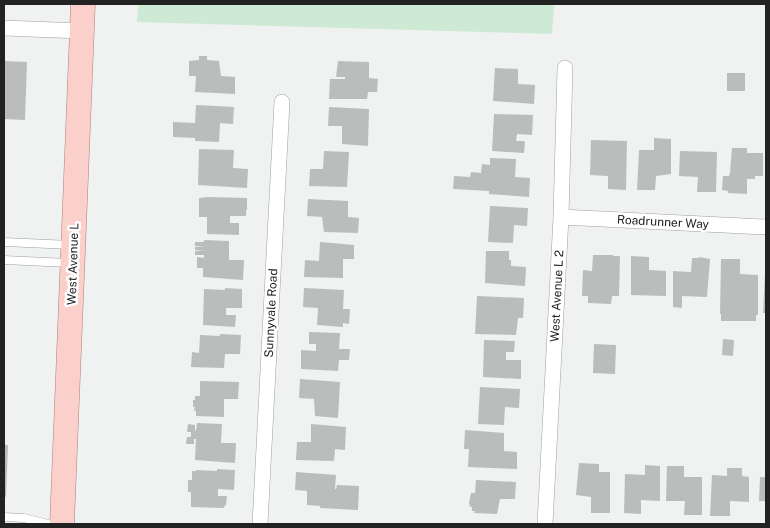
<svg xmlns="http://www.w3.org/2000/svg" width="770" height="528" font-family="'Public Sans',sans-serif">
	<rect width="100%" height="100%" fill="#eff2f0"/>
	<!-- green -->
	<path fill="#ceead5" d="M 138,4 L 554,4 L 552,34 L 137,22 Z"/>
	<!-- building -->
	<path fill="#babdbb" d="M 199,56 L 207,56 L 207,60 L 219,61 L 221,76 L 235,77 L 235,94 L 195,92 L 196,76 L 189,76 L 189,61 L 199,60 Z
		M 4,61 L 27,62 L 25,120 L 4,119 Z
		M 338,61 L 369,62 L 369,78 L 378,79 L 377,92 L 368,92 L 367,99 L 329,99 L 330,79 L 345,79 L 345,77 L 336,77 Z
		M 495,68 L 518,69 L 518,84 L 535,85 L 534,104 L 493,101 Z
		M 727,73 L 745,73 L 745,91 L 727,91 Z
		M 196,105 L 234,107 L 233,124 L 220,123 L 219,142 L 195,141 L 195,138 L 173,137 L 173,122 L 195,123 Z
		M 329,107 L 369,109 L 368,146 L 342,144 L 342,126 L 328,126 Z
		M 494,114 L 533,115 L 532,135 L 517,134 L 516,141 L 524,141 L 525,143 L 524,153 L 492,151 Z
		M 654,138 L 671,139 L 671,174 L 656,176 L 655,190 L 637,190 L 639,150 L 654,150 Z
		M 591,140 L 627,141 L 626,190 L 608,189 L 608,176 L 590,175 Z
		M 732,148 L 747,148 L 747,153 L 763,153 L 763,176 L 755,176 L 755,179 L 747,179 L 747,194 L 728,193 L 728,191 L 722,190 L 723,176 L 729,176 L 730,173 Z
		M 199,149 L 234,150 L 233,168 L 248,169 L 247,188 L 198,185 Z
		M 324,151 L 349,152 L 347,187 L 309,186 L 310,169 L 323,169 Z
		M 680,151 L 717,152 L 716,192 L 697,192 L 698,177 L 679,176 Z
		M 490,158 L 516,159 L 515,177 L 530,178 L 529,197 L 489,194 L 489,191 L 453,189 L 454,176 L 470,177 L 471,172 L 481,173 L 482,164 L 490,165 Z
		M 208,197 L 247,198 L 247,210 L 246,210 L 246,216 L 230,216 L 230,223 L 239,223 L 239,235 L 207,234 L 207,217 L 199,217 L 199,198 Z
		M 308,199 L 348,201 L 348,217 L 359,218 L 358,233 L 324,232 L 322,217 L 307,216 Z
		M 490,206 L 528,208 L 527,226 L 514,225 L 513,243 L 488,242 Z
		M 204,240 L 229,241 L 229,260 L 244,260 L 243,280 L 203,277 L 203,268 L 197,268 L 197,257 L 204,258 L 204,255 L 195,255 L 195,251 L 204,251 L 195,250 L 195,247 L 204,247 L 195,246 L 195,242 L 204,242 Z
		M 320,242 L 354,245 L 354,259 L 343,259 L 343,278 L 304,277 L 305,260 L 319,261 Z
		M 486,251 L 509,251 L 509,260 L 511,260 L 511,266 L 526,267 L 525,286 L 485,283 Z
		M 593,255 L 613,255 L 613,256 L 620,256 L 619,296 L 612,296 L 611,304 L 588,303 L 588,296 L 582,296 L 583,270 L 592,271 Z
		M 631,256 L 649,257 L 649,270 L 666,271 L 666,296 L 631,295 Z
		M 699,257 L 710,259 L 707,297 L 682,296 L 682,308 L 673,307 L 673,271 L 691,272 L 692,258 L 699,258 Z
		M 721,259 L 740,259 L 740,274 L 758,275 L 758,315 L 756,315 L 756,321 L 721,321 L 721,314 L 720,314 Z
		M 765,272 L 766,272 L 766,313 L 763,313 Z
		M 225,288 L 242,289 L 242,308 L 226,308 L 226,315 L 236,315 L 235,327 L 203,325 L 204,289 L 225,290 Z
		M 304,288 L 344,290 L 343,309 L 350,309 L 349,324 L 343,323 L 343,327 L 317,325 L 318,308 L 303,307 Z
		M 477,296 L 524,298 L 523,318 L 518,318 L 516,335 L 475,334 Z
		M 309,332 L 340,333 L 339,349 L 350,349 L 349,360 L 339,360 L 338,371 L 301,369 L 301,350 L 316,351 L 316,344 L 309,344 Z
		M 220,334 L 241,335 L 240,354 L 225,354 L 224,368 L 191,367 L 192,352 L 199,353 L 200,335 L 220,336 Z
		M 723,339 L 734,340 L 733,356 L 722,355 Z
		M 484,340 L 515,341 L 514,352 L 506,352 L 506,360 L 521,360 L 521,379 L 483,377 Z
		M 594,344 L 616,345 L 615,374 L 593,373 Z
		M 300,379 L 340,382 L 338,418 L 315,416 L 314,399 L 299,398 Z
		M 200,381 L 239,382 L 238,399 L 224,399 L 224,417 L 196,416 L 196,411 L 194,411 L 195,407 L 193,407 L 193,400 L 195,400 L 195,396 L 200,396 Z
		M 480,387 L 520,389 L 519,408 L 505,407 L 504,425 L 478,424 Z
		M 197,423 L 222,424 L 221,443 L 236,443 L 235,463 L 195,460 L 196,439 L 194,439 L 194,444 L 186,444 L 187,437 L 191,437 L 191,432 L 187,432 L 188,424 L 195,425 L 195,430 L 196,431 Z
		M 311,424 L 346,427 L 345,450 L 335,449 L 334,461 L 296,460 L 297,442 L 311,442 Z
		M 465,430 L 504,433 L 504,451 L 517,452 L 517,469 L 468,467 L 469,449 L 464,449 Z
		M 4,445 L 8,445 L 6,497 L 4,496 Z
		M 579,463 L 599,464 L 599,472 L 610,472 L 610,513 L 591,513 L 591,497 L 576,495 Z
		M 645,465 L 660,466 L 660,501 L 641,500 L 641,514 L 624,513 L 625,474 L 645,475 Z
		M 667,466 L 684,466 L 684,477 L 702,477 L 702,515 L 684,515 L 685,501 L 666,501 Z
		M 727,468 L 742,468 L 742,476 L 749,477 L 749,502 L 730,501 L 730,516 L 710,516 L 712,475 L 727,476 Z
		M 217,469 L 235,470 L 234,490 L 218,489 L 218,496 L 227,496 L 226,505 L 225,505 L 224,508 L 191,507 L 191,492 L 188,492 L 188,480 L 192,480 L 192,471 L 196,471 L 196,470 L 217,471 Z
		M 296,472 L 336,475 L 335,489 L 336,489 L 337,485 L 359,486 L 358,510 L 320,508 L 320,506 L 307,505 L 307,491 L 295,490 Z
		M 760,477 L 766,477 L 766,501 L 759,501 Z
		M 476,480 L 516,482 L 515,499 L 500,499 L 497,514 L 474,513 L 475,511 L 472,511 L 472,507 L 470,507 L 469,503 L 471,493 L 475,493 Z"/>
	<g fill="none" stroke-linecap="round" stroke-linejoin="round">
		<defs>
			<path id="lane" d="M 4,242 L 71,245
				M 4,260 L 69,263
				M 4,517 L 24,518 L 48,524"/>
			<path id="street" d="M 4,28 L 82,31
				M 561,217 L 766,227
				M 260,524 L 282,102
				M 545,524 L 561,217 L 565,68"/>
			<path id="primary" d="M 62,524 L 83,4"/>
		</defs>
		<!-- lane casing -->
		<use href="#lane" stroke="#9ea19f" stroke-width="9"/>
		<!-- street casing -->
		<use href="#street" stroke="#9ea19f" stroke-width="16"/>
		<!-- primary casing -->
		<use href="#primary" stroke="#ad7e79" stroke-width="25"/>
		<!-- lane -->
		<use href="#lane" stroke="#fff" stroke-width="8"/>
		<!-- street -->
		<use href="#street" stroke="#fff" stroke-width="15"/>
		<!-- primary -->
		<use href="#primary" stroke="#fbd0cb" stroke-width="24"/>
	</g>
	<g text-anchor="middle" stroke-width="5" stroke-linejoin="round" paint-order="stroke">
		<!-- street labels -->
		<g font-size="12" fill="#212221" stroke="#fff">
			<text transform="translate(663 222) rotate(3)" y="4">Roadrunner Way</text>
			<text transform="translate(73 264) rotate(-88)" y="4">West Avenue L</text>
			<text transform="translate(557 296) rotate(-87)" y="4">West Avenue L 2</text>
			<text transform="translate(271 313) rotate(-87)" y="4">Sunnyvale Road</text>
		</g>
	</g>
	<!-- border -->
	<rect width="770" height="528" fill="none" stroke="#212221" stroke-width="10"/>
</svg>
